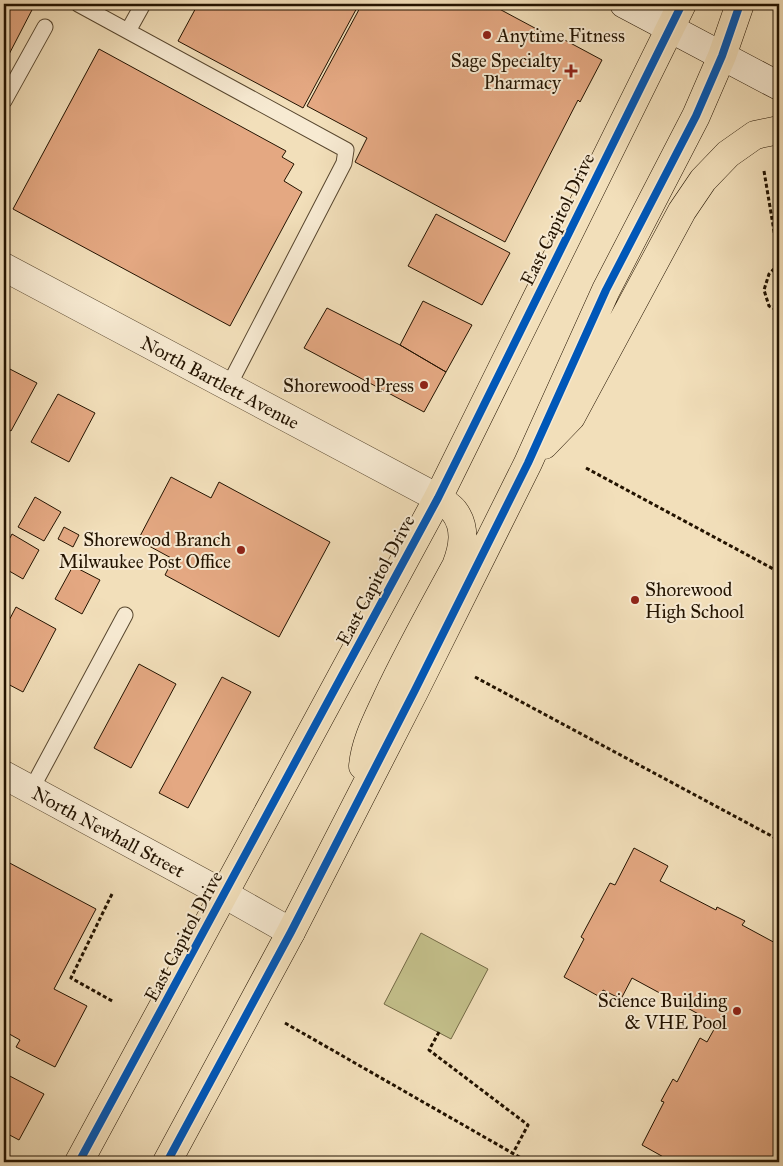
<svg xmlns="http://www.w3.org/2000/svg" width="783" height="1166" font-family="'IM FELL Great Primer',serif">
	<rect width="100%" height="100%" fill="#f2dfba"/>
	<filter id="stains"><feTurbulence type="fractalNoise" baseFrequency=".004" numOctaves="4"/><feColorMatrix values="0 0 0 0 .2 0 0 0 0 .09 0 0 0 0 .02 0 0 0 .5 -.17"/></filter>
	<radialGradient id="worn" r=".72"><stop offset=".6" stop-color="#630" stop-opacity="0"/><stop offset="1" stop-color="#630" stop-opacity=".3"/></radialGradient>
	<!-- green -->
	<path fill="#c3bf8a" stroke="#736945" d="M 421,933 L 488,969 L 451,1039 L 384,1004 Z"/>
	<!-- building -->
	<path fill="#e4a882" stroke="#231300" d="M 4,4 L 30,4 L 34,6 L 4,64 Z
		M 198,4 L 359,4 L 303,108 L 178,41 Z
		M 362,4 L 490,4 L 559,41 L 561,38 L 602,60 L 580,102 L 578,100 L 505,242 L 355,162 L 367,138 L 307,106 Z
		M 99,49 L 286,151 L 282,157 L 294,164 L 284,181 L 302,192 L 230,326 L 13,209 Z
		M 436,214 L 510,253 L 482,305 L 408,266 Z
		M 423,301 L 472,325 L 446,372 L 400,345 Z
		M 327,308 L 400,345 L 446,372 L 424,412 L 304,348 Z
		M 4,366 L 37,383 L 11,431 L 4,427 Z
		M 58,394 L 95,413 L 69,462 L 31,442 Z
		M 171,477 L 211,498 L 219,482 L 330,542 L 279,637 L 165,575 L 173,559 L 138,540 Z
		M 35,497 L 61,512 L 44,541 L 18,527 Z
		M 64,527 L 79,535 L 73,547 L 58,539 Z
		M 12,534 L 39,550 L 23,579 L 4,568 L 4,549 Z
		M 73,566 L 100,580 L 82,614 L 55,599 Z
		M 16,607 L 56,629 L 23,692 L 4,682 L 4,630 Z
		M 139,664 L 176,684 L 131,768 L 94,748 Z
		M 222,677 L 251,692 L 188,808 L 159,793 Z
		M 634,848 L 668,866 L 660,881 L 716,910 L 717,907 L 745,921 L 742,925 L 779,945 L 779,1162 L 665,1162 L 667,1159 L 642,1145 L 664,1102 L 661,1101 L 673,1079 L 677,1082 L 700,1038 L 707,1042 L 717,1024 L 632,978 L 621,999 L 603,990 L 600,997 L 564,977 L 584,939 L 581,937 L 610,883 L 615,885 Z
		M 4,860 L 96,909 L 54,989 L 87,1006 L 55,1067 L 16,1047 L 20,1040 L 4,1031 Z
		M 4,1073 L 44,1094 L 19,1140 L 4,1132 Z"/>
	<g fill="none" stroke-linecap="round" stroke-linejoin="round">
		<defs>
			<path id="lane" d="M 78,4 L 346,150 L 344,163 L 228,387
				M 128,31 L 143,4
				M 4,101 L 45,27
				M 31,790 L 125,615"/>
			<g id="street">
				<path id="s1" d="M 4,267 L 438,498"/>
				<path id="s2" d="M 4,775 L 224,894 L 291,932"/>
			</g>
			<path id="secondary" d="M 624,4 L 779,86"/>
			<path id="primary" d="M 544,445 L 571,417 L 682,211 L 703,180 L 728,154 L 755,135 L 779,130
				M 363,766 C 365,742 377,720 387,698 C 408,653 432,610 456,566 C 463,548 467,528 454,511 C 450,506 443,502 438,498
				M 79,1162 L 438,498 L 682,4
				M 167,1162 L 291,932 L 415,690 L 528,463 L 606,290 L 696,116 L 722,56 L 740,4"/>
		</defs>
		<!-- lane casing -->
		<use href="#lane" stroke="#57462e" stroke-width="17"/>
		<!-- street casing -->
		<use href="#street" stroke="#57462e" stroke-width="29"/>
		<!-- secondary casing -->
		<use href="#secondary" stroke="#231300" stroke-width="29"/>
		<!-- primary casing -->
		<use href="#primary" stroke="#231300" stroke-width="29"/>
		<!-- path -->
		<path stroke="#231300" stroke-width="3" stroke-dasharray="4 2.5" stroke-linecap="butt" d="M 764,171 L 779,261
			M 779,264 L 769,274 L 764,290 L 769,306 L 779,311
			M 586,468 L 779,572
			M 475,677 L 779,840
			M 112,894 L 71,978 L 114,1002
			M 285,1023 L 528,1162
			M 439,1032 L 429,1050 L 528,1125 L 513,1153"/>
		<!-- lane -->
		<use href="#lane" stroke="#f7ead2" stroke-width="15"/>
		<!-- street -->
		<use href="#street" stroke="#f7ead2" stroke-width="28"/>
		<!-- secondary -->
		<use href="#secondary" stroke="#f7ead2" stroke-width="28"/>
		<!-- primary -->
		<use href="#primary" stroke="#f2dfba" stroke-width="28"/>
		<defs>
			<path id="cycleway" d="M 79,1162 L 438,498 L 682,4
				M 167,1162 L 291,932 L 415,690 L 528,463 L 606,290 L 696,116 L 722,56 L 740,4"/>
		</defs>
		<!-- cycleway casing -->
		<use href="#cycleway" stroke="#f7ead2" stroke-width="11"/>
		<!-- cycleway -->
		<use href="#cycleway" stroke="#0057b8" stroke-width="8"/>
	</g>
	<!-- markers -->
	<g fill="#8f2418" stroke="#f7ead2" stroke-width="2">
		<circle cx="487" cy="35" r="5"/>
		<path d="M568.5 63.5h5v5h5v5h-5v5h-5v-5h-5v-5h5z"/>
		<circle cx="424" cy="385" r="5"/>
		<circle cx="241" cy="550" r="5"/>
		<circle cx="635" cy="600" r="5"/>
		<circle cx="737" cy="1011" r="5"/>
	</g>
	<g text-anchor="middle" stroke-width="4" stroke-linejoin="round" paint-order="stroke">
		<!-- poi labels -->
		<g font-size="19" fill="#231300" stroke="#f7ead2" text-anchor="end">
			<text x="497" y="42" text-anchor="start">Anytime Fitness</text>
			<text x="561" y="67">Sage Specialty<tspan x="561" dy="22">Pharmacy</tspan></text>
			<text x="414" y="392">Shorewood Press</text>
			<text x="231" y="546">Shorewood Branch<tspan x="231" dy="22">Milwaukee Post Office</tspan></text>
			<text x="645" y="596" text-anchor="start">Shorewood<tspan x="645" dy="22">High School</tspan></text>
			<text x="727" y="1007">Science Building<tspan x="727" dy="22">&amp; VHE Pool</tspan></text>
		</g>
		<!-- street labels -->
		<g font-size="19" fill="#231300" stroke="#f7ead2">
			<text transform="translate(557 219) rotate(-64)" y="7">East Capitol Drive</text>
			<text dy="7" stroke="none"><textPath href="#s1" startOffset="245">North Bartlett Avenue</textPath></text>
			<text transform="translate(375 580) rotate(-62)" y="7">East Capitol Drive</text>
			<text dy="7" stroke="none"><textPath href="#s2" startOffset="119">North Newhall Street</textPath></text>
			<text transform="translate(183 936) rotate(-62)" y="7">East Capitol Drive</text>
		</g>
	</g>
	<!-- margin -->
	<rect width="783" height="1166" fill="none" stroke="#f2dfba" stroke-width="20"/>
	<rect x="5" y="5" width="773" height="1156" fill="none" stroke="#231300" stroke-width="2.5"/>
	<rect x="10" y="10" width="763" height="1146" fill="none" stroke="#231300"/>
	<rect width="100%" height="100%" filter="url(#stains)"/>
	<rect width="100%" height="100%" fill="url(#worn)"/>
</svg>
